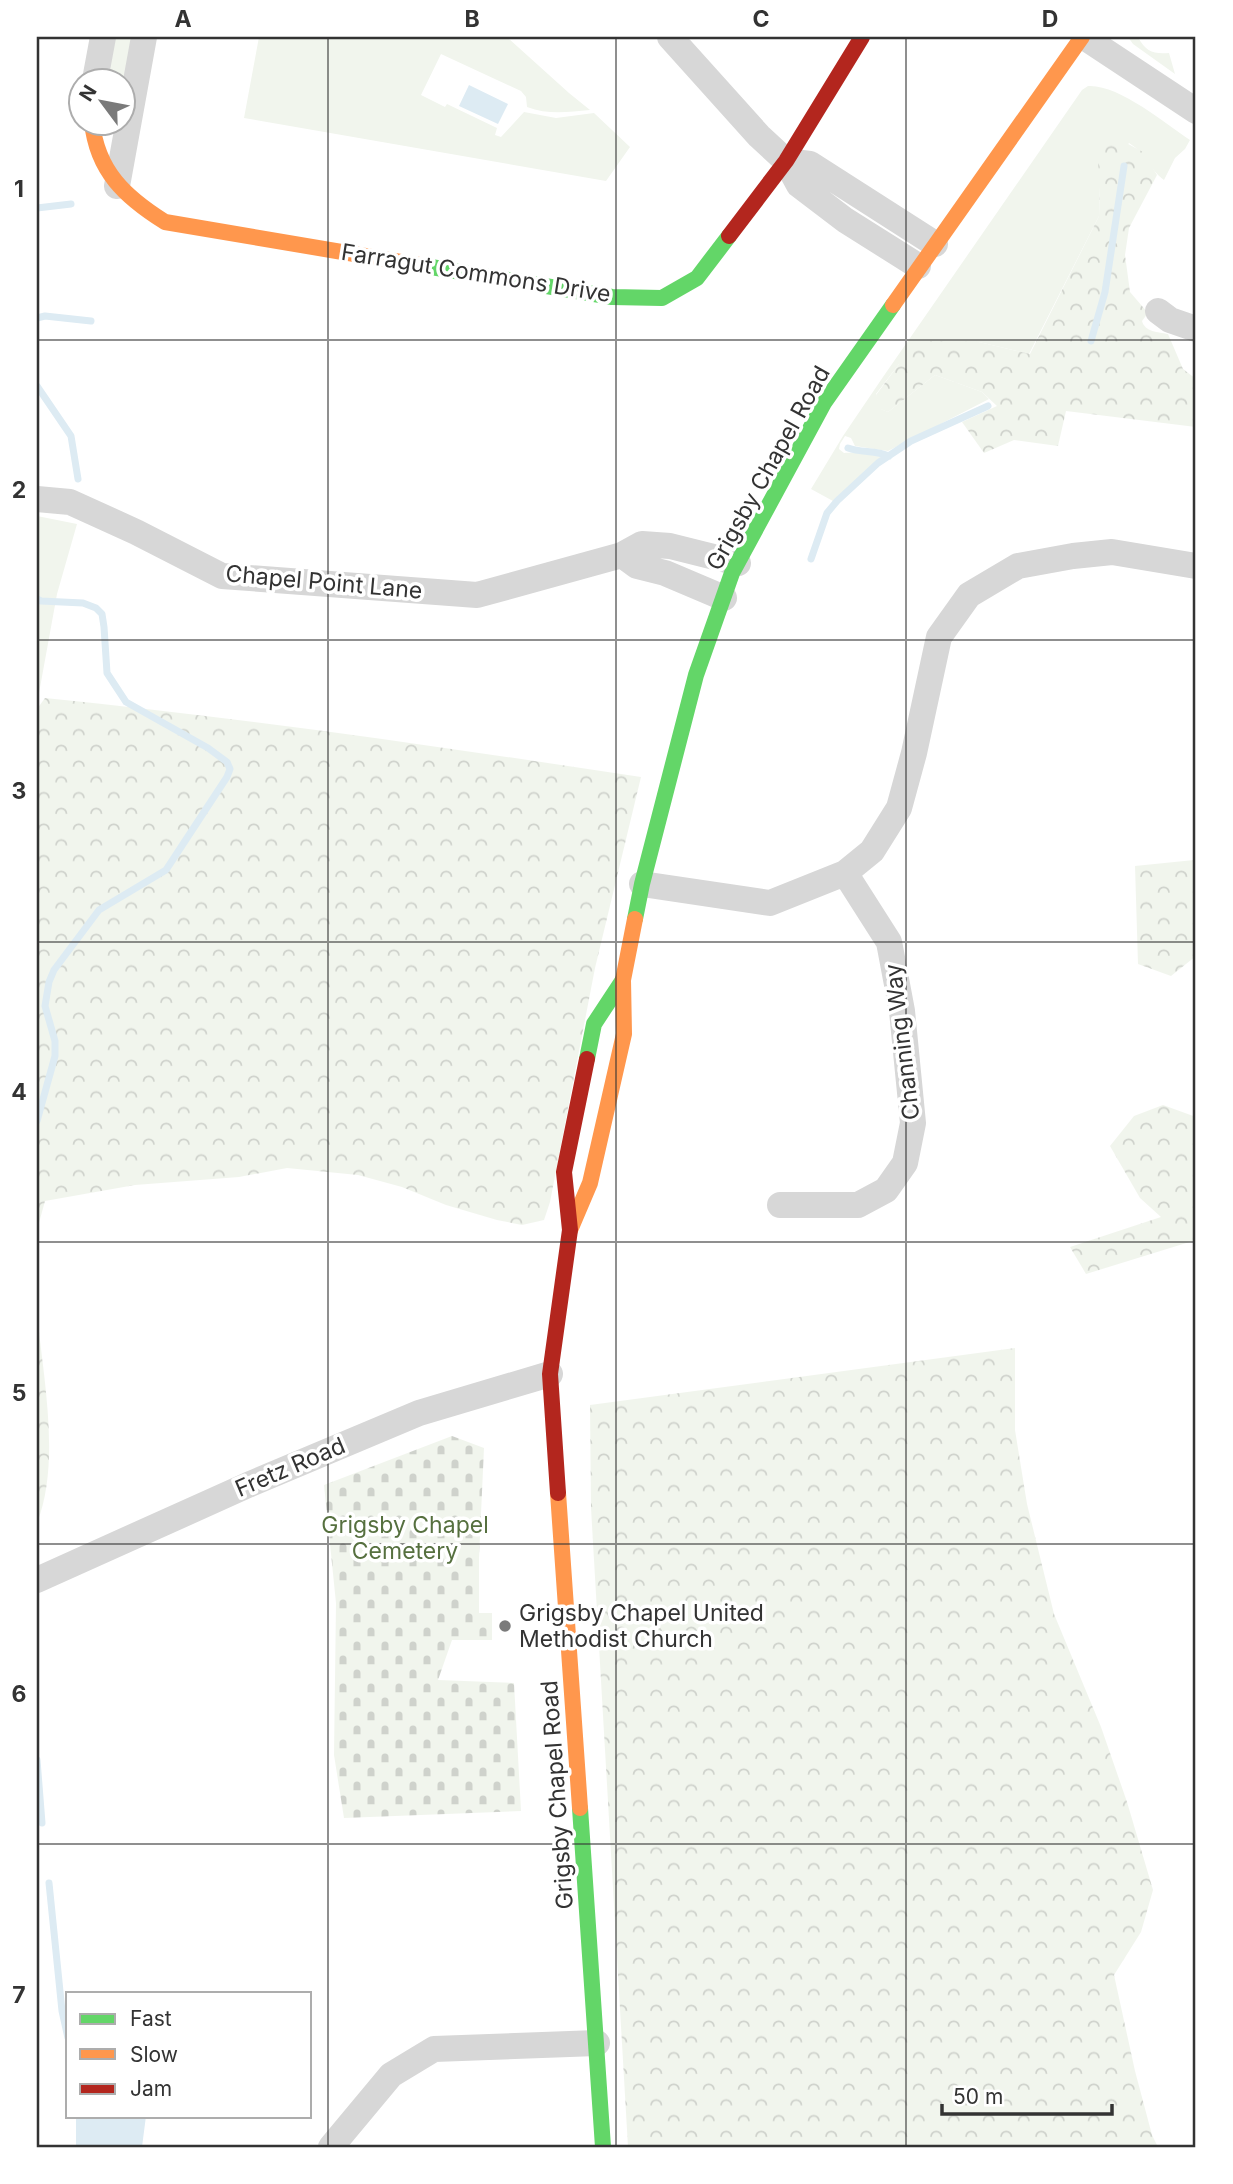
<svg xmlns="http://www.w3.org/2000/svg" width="1233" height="2184" font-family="Inter,sans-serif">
	<defs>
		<pattern id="forest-crowns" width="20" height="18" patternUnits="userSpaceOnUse" patternTransform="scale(1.75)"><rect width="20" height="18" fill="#f1f5ed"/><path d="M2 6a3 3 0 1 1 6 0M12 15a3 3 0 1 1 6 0" fill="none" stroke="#cfd2cc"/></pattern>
		<pattern id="cemetery-stones" width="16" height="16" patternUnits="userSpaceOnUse" patternTransform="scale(1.75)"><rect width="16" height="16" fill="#f1f5ed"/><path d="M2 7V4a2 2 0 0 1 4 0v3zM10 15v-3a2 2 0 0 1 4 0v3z" fill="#cfd2cc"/></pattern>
	</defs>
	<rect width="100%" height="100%" fill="#fff"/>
	<!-- grass -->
	<path fill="#f1f5ed" d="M 112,37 L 135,37 L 123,104 L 122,80 L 104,80 Z
		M 259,37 L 507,37 L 569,93 L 590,110 C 568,112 548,115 527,107 L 526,97 L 521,91 L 441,54 L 421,95 L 445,107 L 447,104 L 497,128 L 495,135 L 501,137 L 524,112 L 556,118 L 594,113 L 630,147 L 606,181 L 244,118 Z
		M 1128,37 L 1138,37 C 1146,52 1153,54 1169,53 L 1175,74 L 1133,44 Z
		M 1088,86 C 1118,84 1165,123 1190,140 L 1185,149 L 1175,158 L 1164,180 C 1148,168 1149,156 1129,143 L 1100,186 L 1099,216 L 1029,354 L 979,342 L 899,364 L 876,394 L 881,409 L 888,412 L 935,375 L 982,392 L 989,399 L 888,451 L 855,446 L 851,438 L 845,436 L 840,444 L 839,449 L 844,453 C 848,452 878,454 884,456 L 833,501 L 811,489 L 843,436 L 883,377 L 1082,90 Z
		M 37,516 L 77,524 L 57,594 L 37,704 Z"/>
	<!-- forest -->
	<path fill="url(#forest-crowns)" d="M 1119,139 L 1143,152 L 1157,175 L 1129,228 L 1125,255 L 1130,292 L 1148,313 L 1142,321 C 1145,332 1158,332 1168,334 L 1183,369 L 1196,379 L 1196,427 L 1066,411 L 1058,446 L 1014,440 L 984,453 L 962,422 L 997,406 L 982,392 L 935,375 L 888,412 L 880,409 L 876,395 L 899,364 L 921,341 L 979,342 L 1030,354 L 1099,216 L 1100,186 L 1097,150 L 1105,141 Z
		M 45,698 C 244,718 443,747 641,777 L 595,968 L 550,1202 L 544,1220 L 522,1225 L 497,1220 L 446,1205 L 402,1187 L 358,1175 L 287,1168 L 239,1177 L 135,1185 L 45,1201 L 37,1230 L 37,709 Z
		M 1196,855 L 1196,956 L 1171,976 L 1138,964 L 1135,866 L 1194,860 Z
		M 1163,1105 L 1196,1117 L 1196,1240 L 1086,1274 L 1070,1247 L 1161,1217 L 1140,1198 L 1110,1146 L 1134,1116 Z
		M 37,1313 C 43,1377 61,1462 37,1523 Z
		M 1015,1348 L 1015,1430 L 1027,1504 L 1054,1614 L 1101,1727 L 1127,1802 L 1153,1890 L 1141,1932 L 1114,1975 L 1135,2071 L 1152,2135 L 1158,2147 L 628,2147 L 591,1508 L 590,1405 Z"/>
	<!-- cemetery -->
	<path fill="url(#cemetery-stones)" d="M 452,1436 L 484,1448 L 479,1558 L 479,1613 L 492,1613 L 492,1640 L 452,1640 L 438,1680 L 514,1683 L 521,1811 L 344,1818 L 334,1755 L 336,1603 L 324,1485 Z"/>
	<!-- water -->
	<path fill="#ddebf3" d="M 469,85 L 508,104 L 498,124 L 459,106 Z
		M 76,2116 L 146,2116 L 142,2147 L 76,2147 Z"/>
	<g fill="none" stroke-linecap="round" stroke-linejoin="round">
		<!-- stream -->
		<path stroke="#ddebf3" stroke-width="7" d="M 37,208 L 71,204
			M 37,318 L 45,316 L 91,321
			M 1091,341 L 1105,292 L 1124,166
			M 37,386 L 71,436 L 78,479
			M 848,448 C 862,453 875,450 889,456
			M 811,559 L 827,513 L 837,501 L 878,463 L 911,441 L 988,406
			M 37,599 L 41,601 L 83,603 L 96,608 L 102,614 L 104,627 L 107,673 L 126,702 L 208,748 L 227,762 L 230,769 L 227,777 L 166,870 L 99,910 L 54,970 L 49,982 L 45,1006 L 55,1041 L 55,1056 L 37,1121
			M 37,1760 L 42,1823
			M 49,1883 L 62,2011 L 68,2038"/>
		<!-- street -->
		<path stroke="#d7d7d7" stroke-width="26" d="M 670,37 L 759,136 L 786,161 L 799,185 L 845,220 L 918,266
			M 1084,37 L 1196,111
			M 95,80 L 103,37
			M 786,161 L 810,164 L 935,244
			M 117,186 L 144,37
			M 1158,311 L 1170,320 L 1196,329
			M 37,499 L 70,502 L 136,532 L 222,576 L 477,595 L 622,555 L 642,544 L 670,546 L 738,563
			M 622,555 L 637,566 L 665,573 L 724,598
			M 642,884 L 770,903 L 845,873 L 872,851 L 899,808 L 914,753 L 939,637 L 969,595 L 1018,566 L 1073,556 L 1112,552 L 1196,566
			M 780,1205 L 858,1205 L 886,1190 L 905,1163 L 913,1123 L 902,1011 L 889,942 L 845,873
			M 37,1580 L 248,1485 L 419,1413 L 550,1374
			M 331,2147 L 391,2075 L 434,2049 L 597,2043"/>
		<!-- fast -->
		<path stroke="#63d668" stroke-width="16" d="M 419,265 L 612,297 L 662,298 L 697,278 L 729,236
			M 635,919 L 642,884 L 696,675 L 732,573 L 824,403 L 893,305
			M 587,1059 L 594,1024 L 623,980
			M 580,1808 L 603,2147"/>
		<!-- slow -->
		<path stroke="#ff974d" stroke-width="16" d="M 92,122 C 97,171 125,197 165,222 L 419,265
			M 893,305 L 1082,37
			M 570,1230 L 590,1183 L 624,1034 L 623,980 L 635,919
			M 558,1493 L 580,1808"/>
		<!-- jam -->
		<path stroke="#b3261e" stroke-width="16" d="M 729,236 L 786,161 L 862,37
			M 558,1493 L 550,1374 L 570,1230 L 564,1172 L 587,1059"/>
	</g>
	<!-- grid -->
	<path fill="none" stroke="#333" stroke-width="2" stroke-opacity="0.55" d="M 328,37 L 328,2147M 616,37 L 616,2147M 906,37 L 906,2147M 37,340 L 1196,340M 37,640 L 1196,640M 37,942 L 1196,942M 37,1242 L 1196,1242M 37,1544 L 1196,1544M 37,1844 L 1196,1844"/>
	<!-- markers -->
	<circle fill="#7a7a7a" stroke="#fff" stroke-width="2.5" cx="505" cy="1626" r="7"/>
	<g text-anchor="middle" stroke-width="7" stroke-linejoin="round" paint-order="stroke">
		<!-- street labels -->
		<g font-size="23" fill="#333" stroke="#fff">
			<text transform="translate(476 273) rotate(9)" y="8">Farragut Commons Drive</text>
			<text transform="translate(768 468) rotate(-61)" y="8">Grigsby Chapel Road</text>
			<text transform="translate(324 582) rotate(5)" y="8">Chapel Point Lane</text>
			<text transform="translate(902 1042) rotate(-97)" y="8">Channing Way</text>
			<text transform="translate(290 1467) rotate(-23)" y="8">Fretz Road</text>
			<text transform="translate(557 1795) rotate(-94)" y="8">Grigsby Chapel Road</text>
		</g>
		<!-- park labels -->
		<g font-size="23" fill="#56703f" stroke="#fff">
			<text x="405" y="1533">Grigsby Chapel<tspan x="405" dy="26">Cemetery</tspan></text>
		</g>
		<!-- poi labels -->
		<g font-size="23" fill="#333" stroke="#fff" text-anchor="start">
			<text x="519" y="1621">Grigsby Chapel United<tspan x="519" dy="26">Methodist Church</tspan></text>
		</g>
	</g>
	<!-- border -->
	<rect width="1233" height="2184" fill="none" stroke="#ffffff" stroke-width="77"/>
	<!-- legend -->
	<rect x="66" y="1992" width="245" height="126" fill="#ffffff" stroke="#adadad" stroke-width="2"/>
	<rect x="80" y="2014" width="35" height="10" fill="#63d668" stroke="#adadad" stroke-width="2"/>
	<text x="130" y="2026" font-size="21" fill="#333333">Fast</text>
	<rect x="80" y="2049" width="35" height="10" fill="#ff974d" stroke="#adadad" stroke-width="2"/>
	<text x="130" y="2062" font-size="21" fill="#333333">Slow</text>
	<rect x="80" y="2084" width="35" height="10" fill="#b3261e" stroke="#adadad" stroke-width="2"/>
	<text x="130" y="2096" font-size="21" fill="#333333">Jam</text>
	<!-- north arrow -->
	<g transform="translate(102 102) rotate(302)"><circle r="33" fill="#ffffff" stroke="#adadad" stroke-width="2"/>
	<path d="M0-5L12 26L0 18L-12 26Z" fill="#7a7a7a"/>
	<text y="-10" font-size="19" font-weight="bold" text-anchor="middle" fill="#333333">N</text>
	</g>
	<!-- scale -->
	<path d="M942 2104v10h170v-10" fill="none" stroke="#333333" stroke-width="3.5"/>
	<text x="953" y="2104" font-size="21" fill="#333333" stroke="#ffffff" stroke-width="5" paint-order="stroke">50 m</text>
	<rect x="38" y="38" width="1156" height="2108" fill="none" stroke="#333" stroke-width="2.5"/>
	<g font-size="23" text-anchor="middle" font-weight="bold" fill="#333">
		<text x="183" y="27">A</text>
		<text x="472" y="27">B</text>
		<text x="761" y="27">C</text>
		<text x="1050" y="27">D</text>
		<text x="19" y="197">1</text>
		<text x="19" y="498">2</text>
		<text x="19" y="799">3</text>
		<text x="19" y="1100">4</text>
		<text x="19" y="1401">5</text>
		<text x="19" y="1702">6</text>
		<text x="19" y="2003">7</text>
	</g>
</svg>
